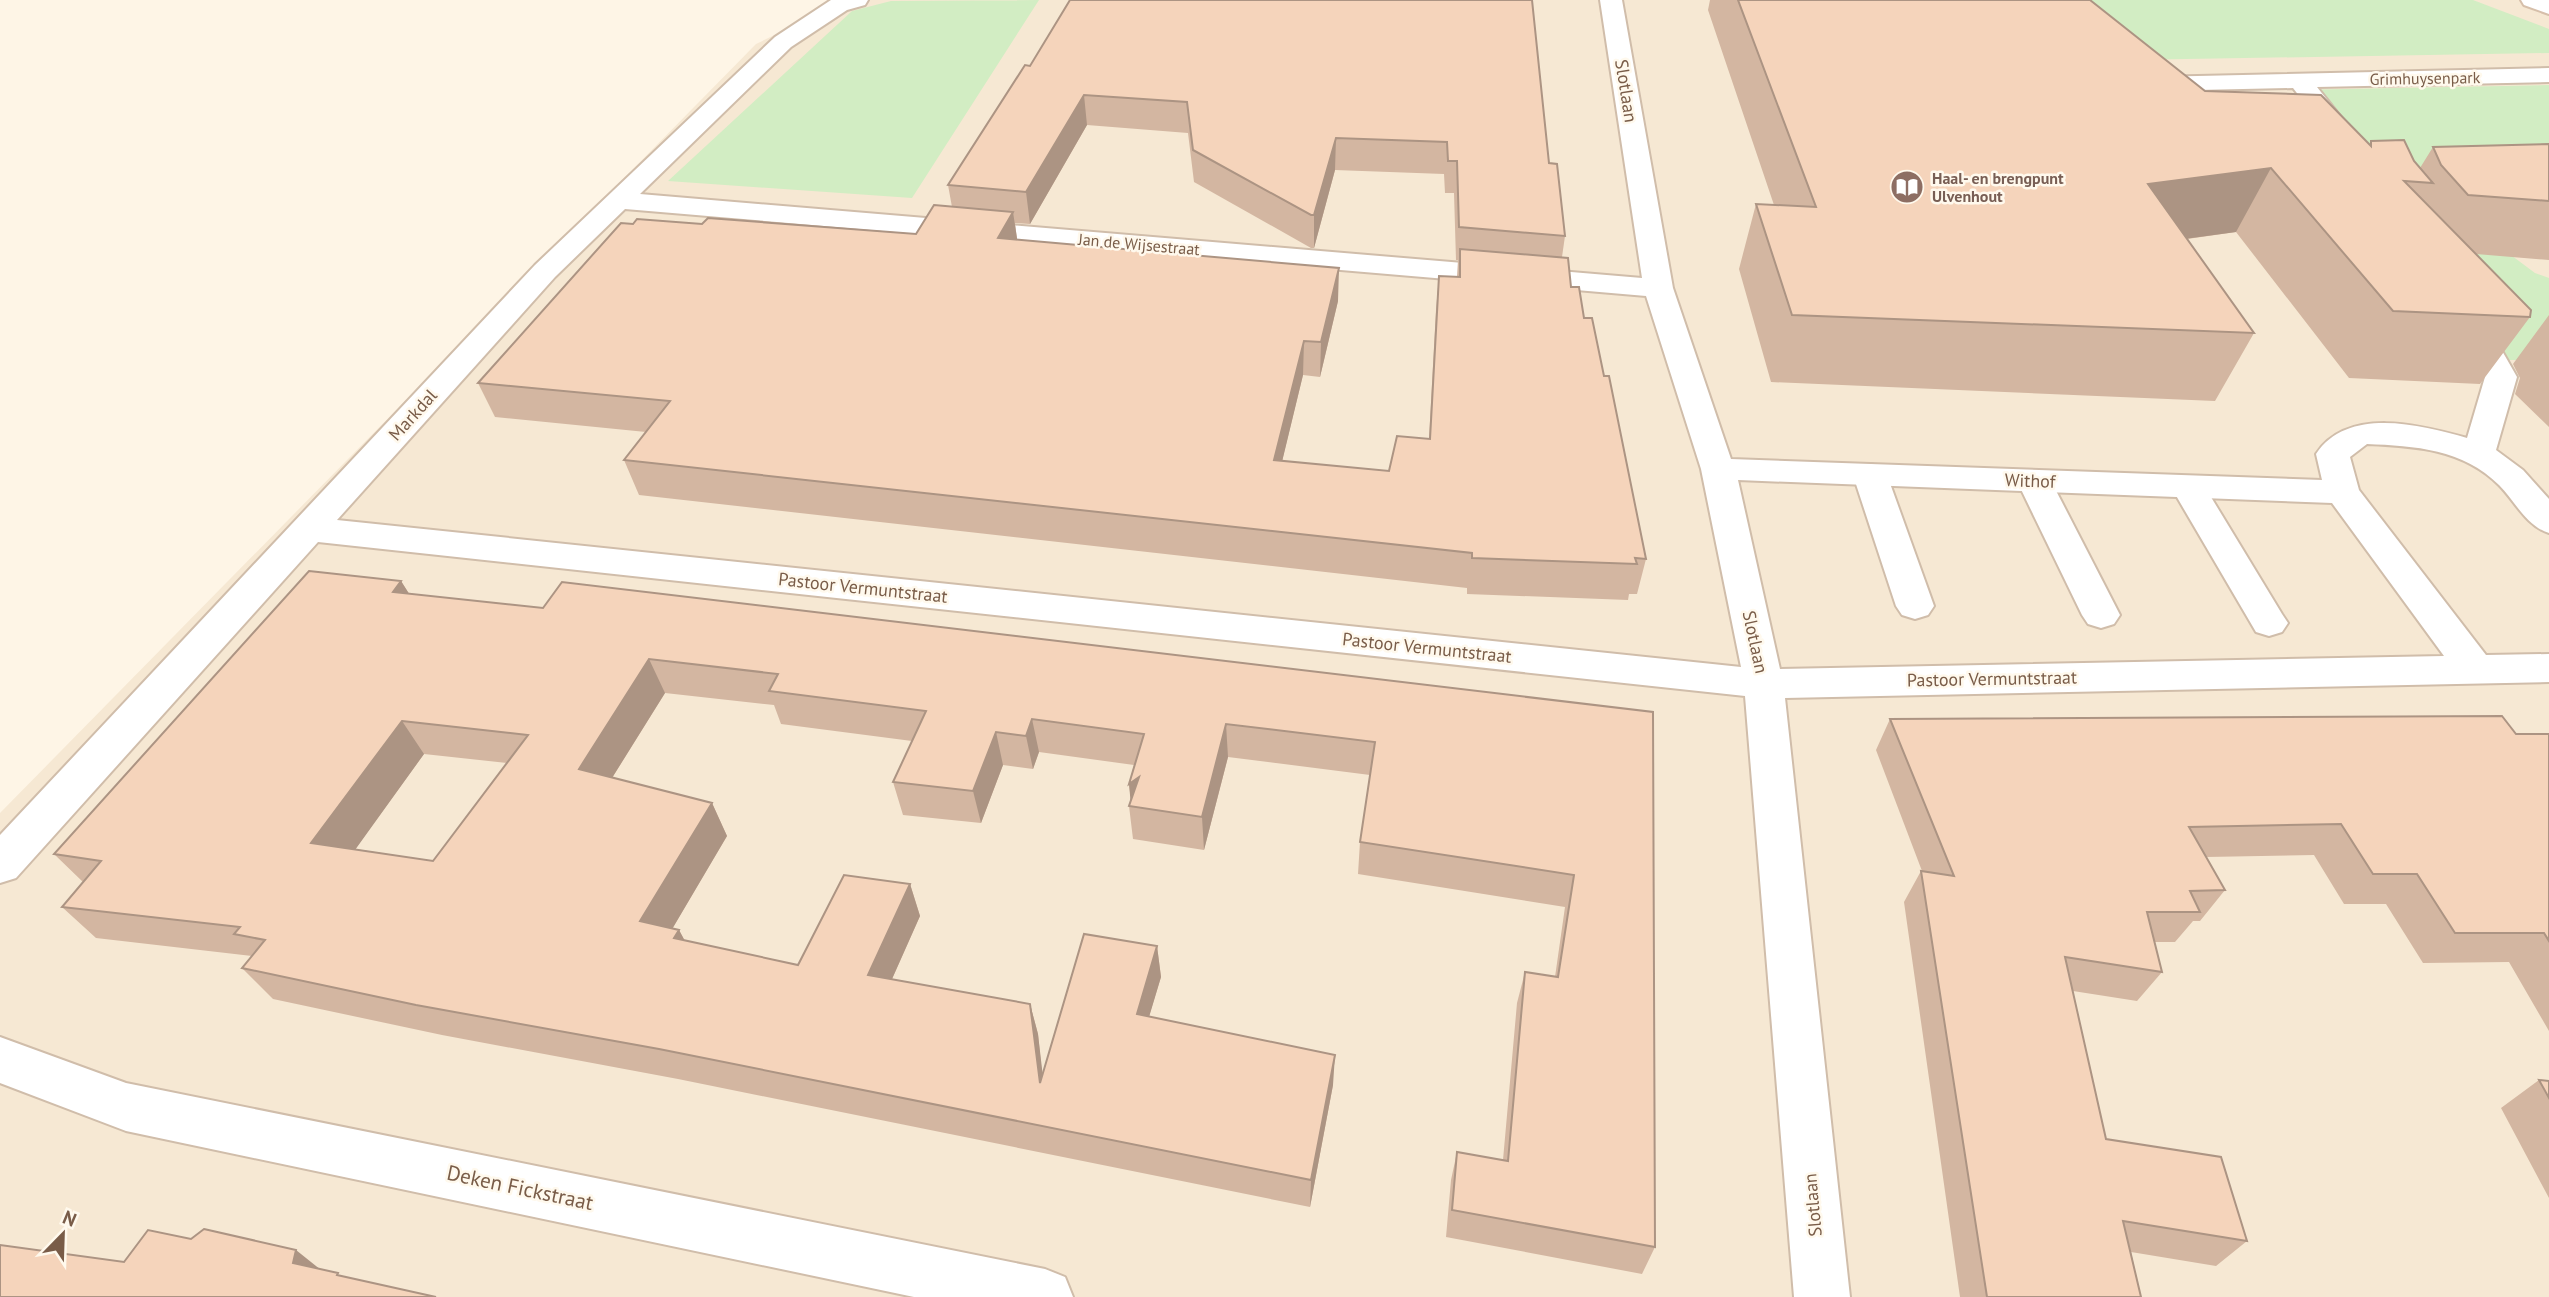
<svg xmlns="http://www.w3.org/2000/svg" width="2549" height="1297" font-family="'PT Sans',sans-serif">
	<rect width="100%" height="100%" fill="#fef5e6"/>
	<!-- residential -->
	<path fill="#f6e8d3" d="M 847,0 L 2549,0 L 2549,1297 L 0,1297 L 0,813 L 756,44 Z"/>
	<!-- green -->
	<path fill="#d2edc3" d="M 1039,0 L 912,198 L 668,181 L 852,11 L 891,1 Z
		M 2014,0 L 2473,0 L 2549,29 L 2549,53 L 2070,61 Z
		M 2549,85 L 2549,172 L 2362,174 L 2324,119 L 2292,90 Z
		M 2472,226 L 2535,273 L 2549,278 L 2549,360 L 2509,360 L 2400,227 Z"/>
	<g fill="none" stroke-linecap="round" stroke-linejoin="round">
		<defs>
			<path id="lane" d="M 1870,464 L 1882,467 L 1887,475 L 1934,606 L 1928,615 L 1915,619 L 1902,615 L 1896,606 L 1853,475 L 1858,467 Z
				M 2034,470 L 2046,473 L 2051,481 L 2120,615 L 2114,624 L 2101,628 L 2088,624 L 2082,615 L 2017,481 L 2022,473 Z
				M 2188,476 L 2200,479 L 2282,614 L 2288,623 L 2282,632 L 2269,636 L 2256,632 L 2171,487 L 2176,479 Z"/>
			<path id="street" d="M 831,0 L 868,0 L 865,5 L 847,10 L 791,47 L 640,194 L 1642,278 L 1600,0 L 1622,0 L 1673,288 L 1731,459 L 2322,480 L 2316,454 C 2348,406 2421,425 2467,438 L 2485,377 L 2455,320 L 2459,314 L 2470,311 L 2481,314 L 2517,377 L 2496,450 L 2523,470 L 2549,499 L 2549,533 C 2526,526 2515,501 2499,485 C 2463,449 2415,446 2367,444 L 2350,457 L 2359,490 L 2486,655 L 2549,654 L 2549,682 L 1785,698 L 1850,1297 L 1794,1297 L 1745,696 L 318,542 L 16,878 L 0,883 L 0,835 L 535,265 L 775,37 ZM 625,209 L 1646,296 L 1701,469 L 1741,667 L 337,520 L 555,277 ZM 1738,480 L 2332,503 L 2444,656 L 1780,669 Z
				M 2549,68 L 2549,82 L 2317,87 L 2356,136 L 2352,141 L 2343,144 L 2334,141 L 2293,88 L 2152,91 L 2144,89 L 2140,84 L 2144,79 L 2152,77 Z
				M 0,1037 L 126,1083 L 1045,1269 L 1065,1277 L 1073,1297 L 914,1297 L 126,1131 L 0,1083 Z"/>
			<path id="secondary" d="M 2521,0 L 2549,0 L 2549,14 L 2524,5 Z"/>
		</defs>
		<!-- lane casing -->
		<use href="#lane" stroke="#d0bdaa" stroke-width="4"/>
		<!-- street casing -->
		<use href="#street" stroke="#d0bdaa" stroke-width="4"/>
		<!-- secondary casing -->
		<use href="#secondary" stroke="#d6bfaa" stroke-width="4"/>
		<!-- lane -->
		<use href="#lane" fill="#fff" fill-rule="evenodd"/>
		<!-- street -->
		<use href="#street" fill="#fff" fill-rule="evenodd"/>
		<!-- secondary -->
		<use href="#secondary" fill="#fff" fill-rule="evenodd"/>
	</g>
	<!-- wall -->
	<path fill="#d3b6a1" fill-rule="evenodd" d="M 1070,0 L 1549,163 L 1565,236 L 1562,257 L 1571,287 L 1584,318 L 1604,376 L 1646,559 L 1637,594 L 1629,594 L 1628,600 L 1467,594 L 1467,588 L 639,495 L 624,460 L 646,432 L 495,417 L 478,383 L 702,224 L 916,234 L 952,207 L 948,185 L 1030,66 ZM 1087,125 L 1188,133 L 1194,182 L 1311,248 L 1314,248 L 1335,170 L 1444,174 L 1445,193 L 1454,193 L 1456,260 L 1458,260 L 1457,277 L 1439,276 L 1436,310 L 1429,439 L 1389,471 L 1282,461 L 1303,375 L 1320,377 L 1338,301 L 1017,239 L 1015,223 L 1030,224 Z
		M 1710,0 L 2090,0 L 2205,91 L 2370,144 L 2371,141 L 2414,161 L 2420,168 L 2433,147 L 2549,144 L 2549,260 L 2476,254 L 2530,317 L 2480,384 L 2349,378 L 2236,232 L 2187,239 L 2254,333 L 2215,401 L 1771,382 L 1739,269 L 1756,204 L 1774,205 L 1708,10 Z
		M 2549,315 L 2549,427 L 2515,394 L 2520,378 L 2513,364 Z
		M 401,581 L 409,594 L 543,608 L 1653,712 L 1655,1247 L 1642,1274 L 1446,1237 L 1451,1180 L 1457,1152 L 1503,1160 L 1517,1003 L 1525,972 L 1555,977 L 1565,907 L 1358,874 L 1360,842 L 1370,775 L 1228,757 L 1204,850 L 1133,839 L 1129,806 L 1131,800 L 1129,784 L 1134,765 L 1039,752 L 1033,769 L 1003,765 L 981,823 L 903,815 L 893,782 L 912,741 L 781,724 L 774,705 L 665,693 L 612,778 L 712,803 L 727,836 L 672,929 L 679,930 L 684,940 L 798,965 L 910,884 L 920,916 L 892,979 L 1030,1004 L 1038,1034 L 1042,1074 L 1157,946 L 1161,977 L 1149,1016 L 1333,1085 L 1310,1207 L 678,1079 L 442,1035 L 273,999 L 242,968 L 252,956 L 96,938 L 62,907 L 83,882 L 54,854 ZM 424,754 L 507,763 L 433,861 L 355,849 Z
		M 1890,719 L 2549,734 L 2549,1031 L 2509,962 L 2423,963 L 2386,904 L 2344,904 L 2314,855 L 2206,857 L 2225,890 L 2200,921 L 2193,921 L 2175,942 L 2154,942 L 2162,972 L 2137,1001 L 2073,991 L 2106,1139 L 2247,1241 L 2216,1266 L 2131,1252 L 2141,1297 L 1960,1297 L 1904,902 L 1921,871 L 1922,871 L 1876,750 Z
		M 2539,1080 L 2549,1081 L 2549,1198 L 2501,1108 Z"/>
	<!-- shaded-wall -->
	<path fill="#ac9483" d="M 1084,95 L 1087,125 L 1030,224 L 1026,192 Z
		M 1336,138 L 1335,170 L 1314,248 L 1314,215 Z
		M 2271,168 L 2236,232 L 2118,248 L 2148,184 Z
		M 1013,212 L 1018,245 L 998,238 Z
		M 1339,268 L 1338,301 L 1320,377 L 1321,342 Z
		M 1304,341 L 1303,375 L 1274,495 L 1274,460 Z
		M 401,581 L 422,614 L 393,592 Z
		M 649,659 L 665,693 L 597,802 L 579,769 Z
		M 1032,719 L 1039,752 L 1033,769 L 1026,736 Z
		M 402,721 L 424,754 L 337,875 L 311,843 Z
		M 1226,724 L 1228,757 L 1204,850 L 1202,817 Z
		M 996,732 L 1003,765 L 981,823 L 973,791 Z
		M 1139,777 L 1131,806 L 1129,784 Z
		M 712,803 L 727,836 L 658,953 L 640,921 Z
		M 910,884 L 920,916 L 880,1006 L 868,975 Z
		M 679,930 L 696,961 L 674,938 Z
		M 1157,946 L 1161,977 L 1141,1044 L 1137,1014 Z
		M 1030,1004 L 1038,1034 L 1047,1112 L 1040,1083 Z
		M 1335,1055 L 1333,1085 L 1310,1207 L 1311,1180 Z
		M 296,1250 L 331,1278 L 293,1263 Z"/>
	<!-- building -->
	<path fill="#f5d4bb" stroke="#ac9483" stroke-width="2" fill-rule="evenodd" d="M 1070,0 L 1532,0 L 1549,163 L 1557,164 L 1565,236 L 1459,227 L 1457,161 L 1448,161 L 1447,142 L 1336,138 L 1314,215 L 1311,215 L 1193,150 L 1187,102 L 1084,95 L 1026,192 L 948,185 L 1025,65 L 1030,66 Z
		M 1738,0 L 2090,0 L 2205,91 L 2321,95 L 2371,146 L 2371,141 L 2404,140 L 2414,161 L 2433,183 L 2404,181 L 2531,310 L 2530,317 L 2393,311 L 2271,168 L 2148,184 L 2254,333 L 1792,315 L 1756,204 L 1816,207 Z
		M 2549,144 L 2549,201 L 2468,195 L 2441,165 L 2433,147 Z
		M 934,205 L 1013,212 L 998,238 L 1339,268 L 1321,342 L 1304,341 L 1274,460 L 1389,471 L 1397,436 L 1430,439 L 1439,276 L 1460,277 L 1460,249 L 1568,258 L 1571,287 L 1579,287 L 1584,318 L 1592,318 L 1604,376 L 1609,376 L 1646,559 L 1635,558 L 1637,564 L 1472,558 L 1472,553 L 624,460 L 670,401 L 478,383 L 621,223 L 633,224 L 637,219 L 702,224 L 708,218 L 916,234 Z
		M 309,571 L 401,581 L 393,592 L 543,608 L 562,582 L 1653,712 L 1655,1247 L 1452,1210 L 1457,1152 L 1508,1161 L 1525,972 L 1558,977 L 1574,875 L 1360,842 L 1375,742 L 1226,724 L 1202,817 L 1129,806 L 1139,777 L 1129,784 L 1144,734 L 1032,719 L 1026,736 L 996,732 L 973,791 L 893,782 L 926,711 L 769,691 L 778,674 L 649,659 L 579,769 L 712,803 L 640,921 L 679,930 L 674,938 L 798,965 L 844,875 L 910,884 L 868,975 L 1030,1004 L 1040,1083 L 1084,934 L 1157,946 L 1137,1014 L 1335,1055 L 1311,1180 L 659,1049 L 416,1005 L 242,968 L 265,940 L 234,934 L 240,927 L 62,907 L 101,861 L 54,854 ZM 402,721 L 528,735 L 433,861 L 311,843 Z
		M 2502,716 L 2516,734 L 2549,734 L 2549,941 L 2544,933 L 2455,933 L 2417,874 L 2373,874 L 2341,824 L 2189,827 L 2225,890 L 2190,891 L 2200,912 L 2147,912 L 2162,972 L 2065,957 L 2106,1139 L 2221,1157 L 2247,1241 L 2123,1221 L 2141,1297 L 1987,1297 L 1921,871 L 1954,876 L 1890,719 Z
		M 2539,1080 L 2549,1081 L 2549,1098 Z
		M 204,1229 L 296,1250 L 293,1263 L 338,1273 L 337,1275 L 436,1297 L 0,1297 L 0,1245 L 124,1262 L 148,1230 L 191,1239 Z"/>
	<!-- icons -->
	<defs>
		<symbol id="library-disc" viewBox="-11 -11 22 22"><circle r="9.5" fill="#8d6e63" stroke="#fff9ed"/><path d="M-6-4Q-3-5.5-.7-3.5V5Q-3 3-6 4ZM6-4Q3-5.5 .7-3.5V5Q3 3 6 4Z" fill="#fff"/></symbol>
	</defs>
	<g fill-rule="evenodd">
		<use href="#library-disc" x="1888" y="168" width="38" height="38"/>
	</g>
	<g text-anchor="middle" stroke-width="5" stroke-linejoin="round" paint-order="stroke">
		<!-- far-street labels -->
		<g font-size="16" fill="#795c48" stroke="#fff9ed">
			<text transform="translate(2425 78) rotate(-1)" y="6">Grimhuysenpark</text>
			<text transform="translate(1139 244) rotate(5)" y="6">Jan de Wijsestraat</text>
		</g>
		<!-- far-education labels -->
		<g font-size="16" font-weight="bold" fill="#785e54" stroke="#fff9ed" text-anchor="start">
			<text x="1932" y="184">Haal- en brengpunt<tspan x="1932" dy="18">Ulvenhout</tspan></text>
		</g>
		<!-- street labels -->
		<g font-size="18" fill="#795c48" stroke="#fff9ed">
			<text transform="translate(1626 91) rotate(81)" y="6">Slotlaan</text>
			<text transform="translate(413 415) rotate(-48)" y="6">Markdal</text>
			<text transform="translate(2030 481) rotate(2)" y="6">Withof</text>
			<text transform="translate(863 588) rotate(6)" y="6">Pastoor Vermuntstraat</text>
			<text transform="translate(1755 642) rotate(78)" y="6">Slotlaan</text>
			<text transform="translate(1427 648) rotate(6)" y="6">Pastoor Vermuntstraat</text>
			<text transform="translate(1992 679) rotate(-1)" y="6">Pastoor Vermuntstraat</text>
			<text transform="translate(1813 1205) rotate(-95)" y="6">Slotlaan</text>
		</g>
		<!-- near-street labels -->
		<g font-size="21" fill="#795c48" stroke="#fff9ed">
			<text transform="translate(520 1188) rotate(12)" y="7">Deken Fickstraat</text>
		</g>
	</g>
	<!-- north arrow -->
	<g transform="translate(63 1234) rotate(23)" stroke="#fff9ed" stroke-width="5" paint-order="stroke">
	<path d="M0-5L12 26L0 18L-12 26Z" fill="#795c48"/>
	<text y="-10" font-size="19" font-weight="bold" text-anchor="middle" fill="#795c48">N</text>
	</g>
</svg>
